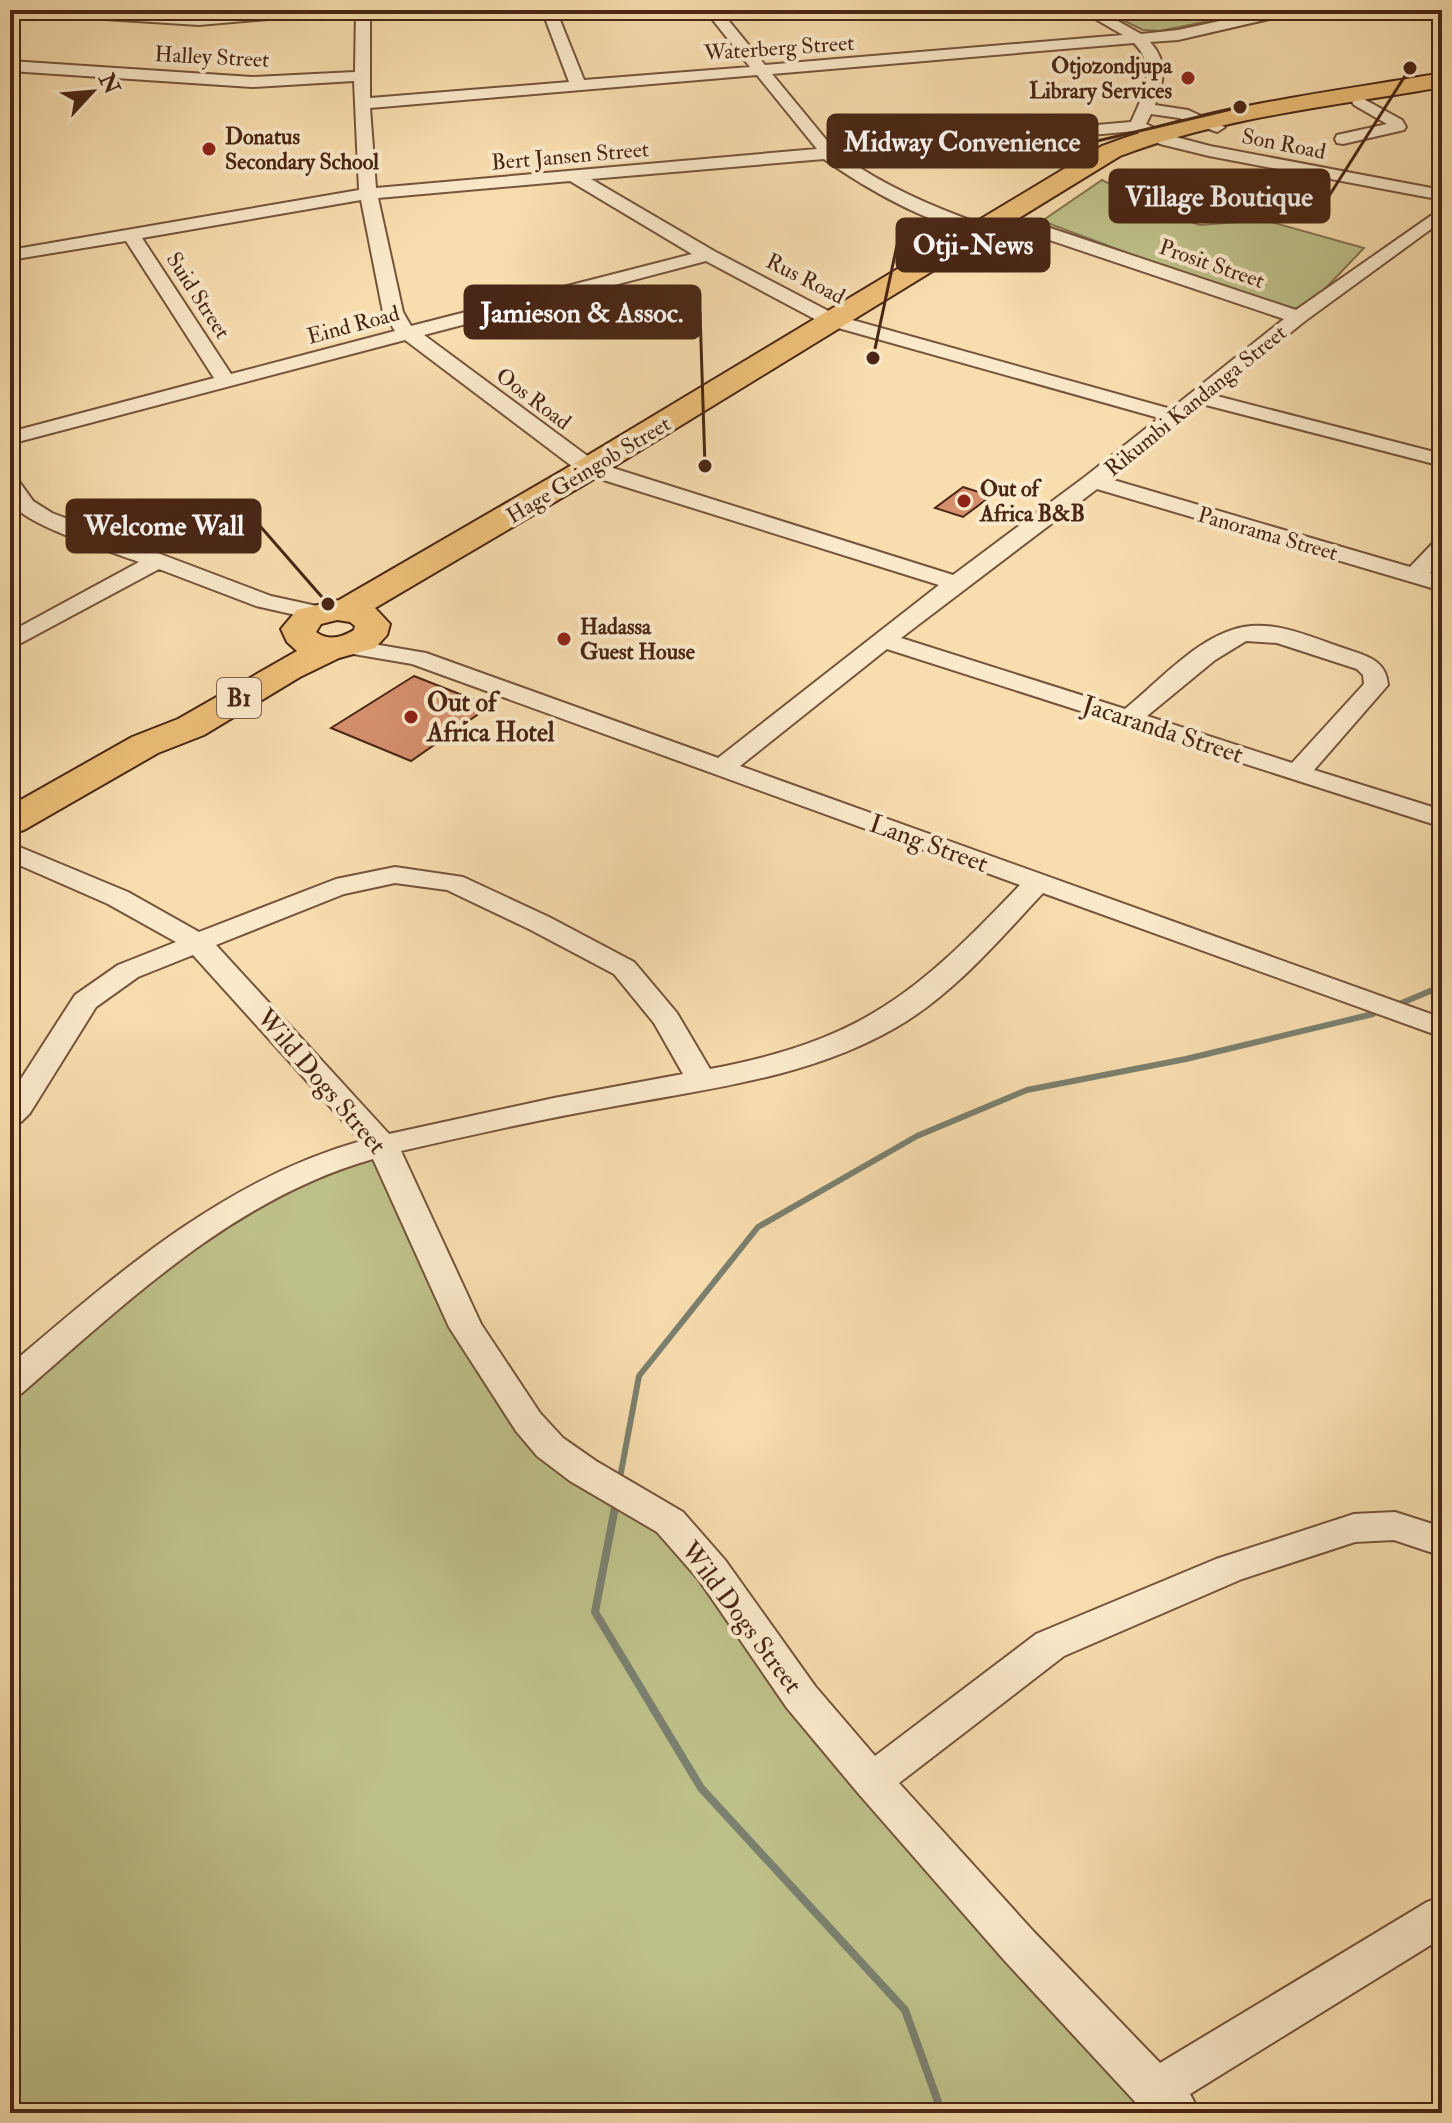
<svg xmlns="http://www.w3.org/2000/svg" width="1452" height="2123" font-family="'IM FELL Double Pica',serif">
	<rect width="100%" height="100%" fill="#f8ddae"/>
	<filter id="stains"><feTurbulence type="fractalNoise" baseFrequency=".0025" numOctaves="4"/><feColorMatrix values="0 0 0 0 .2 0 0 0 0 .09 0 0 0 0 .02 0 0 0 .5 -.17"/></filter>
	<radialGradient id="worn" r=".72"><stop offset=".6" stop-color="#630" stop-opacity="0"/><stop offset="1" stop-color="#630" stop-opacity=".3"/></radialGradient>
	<!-- green -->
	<path fill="#bec089" stroke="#84734f" stroke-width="2" d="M 1102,10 L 1255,10 L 1258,11 L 1160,31 L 1143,30 Z
		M 1102,180 L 1172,216 L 1200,225 L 1264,220 L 1364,248 L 1298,317 L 1042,221 Z
		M 382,1145 L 528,1422 L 670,1522 L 1177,2113 L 10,2113 L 10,1384 L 214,1220 Z"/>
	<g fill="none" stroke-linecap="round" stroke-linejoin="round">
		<!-- stream-far1 -->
		<path stroke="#7b806f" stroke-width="6" d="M 1397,1005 L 1442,986
			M 619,1483 L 639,1376 L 758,1227 L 917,1136 L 1027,1090 L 1186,1059 L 1373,1014"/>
		<!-- stream -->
		<path stroke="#7b806f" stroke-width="8" d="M 616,1502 L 595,1612 L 701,1788 L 905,2010 L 942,2113"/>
	</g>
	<!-- building -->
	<path fill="#d58f6c" stroke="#492615" stroke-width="2" d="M 963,487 L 991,496 L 963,517 L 935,508 Z
		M 414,676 L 490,706 L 411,761 L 331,728 Z"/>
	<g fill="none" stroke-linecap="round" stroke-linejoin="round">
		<defs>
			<path id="minor" d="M 19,10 L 96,10 L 199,17 L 275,10 L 333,10 L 326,14 L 199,25 L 26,14 Z
				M 356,10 L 370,10 L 370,98 L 569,82 L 542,10 L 556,10 L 584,80 L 750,67 L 705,10 L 720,10 L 765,65 L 1123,35 L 1080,10 L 1098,10 L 1141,34 L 1178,30 L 1271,10 L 1298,10 L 1291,14 L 1178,40 L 1150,42 C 1168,61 1164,82 1155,105 L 1188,110 L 1225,127 L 1217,132 L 1179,118 L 1151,114 L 1146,124 L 1172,136 L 1210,146 L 1442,190 L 1442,200 L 1209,156 L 1160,144 L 1135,131 L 844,157 C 887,188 940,210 990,227 L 993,231 L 990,235 L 984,236 C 928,223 871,192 824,159 L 591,179 L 714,251 L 838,316 L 1171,409 L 1284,319 L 1014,228 L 1011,224 L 1014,220 L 1026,220 L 1296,310 L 1442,208 L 1442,221 L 1305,321 L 1213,395 L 1442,454 L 1442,466 L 1202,404 L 1110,479 L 1410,567 L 1434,542 L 1442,540 L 1442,560 L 1430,573 L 1442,577 L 1442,591 L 1097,489 L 901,638 L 1125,709 C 1161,680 1203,630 1251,626 C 1282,623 1318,640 1346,649 C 1367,656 1386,660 1388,685 L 1314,770 L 1442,810 L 1442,827 L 887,649 L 740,766 L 1442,1018 L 1442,1037 L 1043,893 C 997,942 953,995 895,1028 C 812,1076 714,1088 621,1105 C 547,1118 474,1134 401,1151 L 481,1324 L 540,1413 L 563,1438 L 596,1461 L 683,1512 L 725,1560 L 815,1686 L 875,1756 L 1036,1634 L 1216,1559 L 1354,1514 L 1395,1512 L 1442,1527 L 1442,1556 L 1394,1540 L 1355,1542 L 1242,1579 L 1064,1656 L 899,1783 L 1034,1932 L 1160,2063 L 1427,1902 L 1442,1896 L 1442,1938 L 1190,2094 L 1200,2113 L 1147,2113 L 1139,2106 L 1004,1960 L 858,1793 L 787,1708 L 699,1580 L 657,1532 L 570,1481 L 537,1456 L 516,1431 L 449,1327 L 373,1159 C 235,1198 128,1301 22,1393 L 10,1397 L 10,1365 C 117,1274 223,1180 361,1141 L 193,955 L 138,977 L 96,1007 L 30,1113 L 21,1122 L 10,1125 L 10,1096 L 75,995 L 118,965 L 176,942 L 108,904 L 10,861 L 10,843 L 128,892 L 199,932 L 336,879 L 395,867 L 463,877 L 549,917 L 634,962 L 677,1013 L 710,1069 C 863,1040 916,994 1020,885 L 412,664 L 336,651 L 332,646 L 336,641 L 344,639 L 426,653 L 718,758 L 939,585 L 581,473 L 405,340 L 10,444 L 10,432 L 214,378 L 126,241 L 10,260 L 10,250 L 359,190 L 354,81 L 252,87 L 10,71 L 10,61 L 252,77 L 355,72 ZM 1134,43 C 1158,67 1143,96 1131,122 L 833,148 L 772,74 ZM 757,75 L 817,149 L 376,188 L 370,108 ZM 570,181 L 692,254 L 411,326 L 403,312 L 378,198 ZM 361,200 L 383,312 L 395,331 L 231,374 L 142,238 ZM 706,261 L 824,324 L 1159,418 L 1086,476 L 953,575 L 597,463 L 424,335 ZM 1246,641 L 1277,643 L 1357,669 L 1363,675 L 1364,684 L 1292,763 L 1147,716 L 1215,660 ZM 395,883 L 447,890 L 529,929 L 614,974 L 654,1023 L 683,1074 L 554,1098 L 389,1134 L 216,945 L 344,894 Z
				M 1360,97 L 1402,120 L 1406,127 L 1404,130 L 1343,144 L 1337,143 L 1335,139 L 1337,135 L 1387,124 L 1354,105 L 1352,102 Z
				M 10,479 L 18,480 L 33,501 L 52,513 L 271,596 L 326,608 L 330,613 L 326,618 L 318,620 L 256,606 L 159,569 L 10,649 L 10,632 L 139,562 C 113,552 24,525 12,503 C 8,496 10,487 10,479 Z"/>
			<path id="highway" d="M 1442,73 L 1442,87 C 1334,106 1222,117 1120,156 L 587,483 L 375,608 L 390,624 L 387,635 L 375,648 L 339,658 L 300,677 L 204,735 L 158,753 L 24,830 L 10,834 L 10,806 L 132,737 L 178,719 L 297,651 L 287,642 L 281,629 L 297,610 L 339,600 L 565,469 L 1102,146 C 1211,105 1328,93 1442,73 ZM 337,620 L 350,622 L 355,626 L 354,630 C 341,638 328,641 316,632 L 321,624 Z"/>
		</defs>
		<!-- minor casing -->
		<use href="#minor" stroke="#75543b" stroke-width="4"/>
		<!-- highway casing -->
		<use href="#highway" stroke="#492615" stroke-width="4"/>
		<!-- minor -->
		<use href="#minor" fill="#fae9ca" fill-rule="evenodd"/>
		<!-- highway -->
		<use href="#highway" fill="#ecbe77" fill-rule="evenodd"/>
	</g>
	<!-- markers -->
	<g fill="#8f2418" stroke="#fae9ca" stroke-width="3">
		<circle cx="1188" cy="78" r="8"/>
		<circle cx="209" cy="149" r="8"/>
		<circle cx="964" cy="501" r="8"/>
		<circle cx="564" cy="639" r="8"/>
		<circle cx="411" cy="717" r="8"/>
	</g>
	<g text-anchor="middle" stroke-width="8" stroke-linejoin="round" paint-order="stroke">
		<!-- far-street labels -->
		<g font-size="22" fill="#492615" stroke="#fae9ca">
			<text transform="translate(779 47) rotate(-4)" y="8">Waterberg Street</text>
			<text transform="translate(212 56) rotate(3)" y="8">Halley Street</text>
			<text transform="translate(1284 143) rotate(11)" y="8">Son Road</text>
			<text transform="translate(570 155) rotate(-5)" y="8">Bert Jansen Street</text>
			<text transform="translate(1212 263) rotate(19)" y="8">Prosit Street</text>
			<text transform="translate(806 278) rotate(27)" y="8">Rus Road</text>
			<text transform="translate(199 295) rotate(57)" y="8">Suid Street</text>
			<text transform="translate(353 324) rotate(-15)" y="8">Eind Road</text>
			<text transform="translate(534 398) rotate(37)" y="8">Oos Road</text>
			<text transform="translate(1195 400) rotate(-39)" y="8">Rikumbi Kandanga Street</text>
			<text transform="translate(588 469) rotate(-31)" y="8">Hage Geingob Street</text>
			<text transform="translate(1268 533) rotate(16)" y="8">Panorama Street</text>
		</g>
		<!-- far-poi labels -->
		<g font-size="22" font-weight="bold" fill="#492615" stroke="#fae9ca" text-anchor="start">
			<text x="1172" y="73" text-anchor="end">Otjozondjupa<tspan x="1172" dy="25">Library Services</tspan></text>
			<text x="225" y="144">Donatus<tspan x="225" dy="25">Secondary School</tspan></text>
			<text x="980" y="496">Out of<tspan x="980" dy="25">Africa B&amp;B</tspan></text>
			<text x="580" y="634">Hadassa<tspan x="580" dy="25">Guest House</tspan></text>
		</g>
		<!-- shield labels -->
		<rect fill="#fae9ca" stroke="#7e604b" stroke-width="2" x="217" y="678" width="44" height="40" rx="6"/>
		<g font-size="24" font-weight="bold" fill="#492615">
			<text x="239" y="706">B1</text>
		</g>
		<!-- poi labels -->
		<g font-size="26" font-weight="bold" fill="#492615" stroke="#fae9ca" text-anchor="start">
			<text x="427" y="711">Out of<tspan x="427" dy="30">Africa Hotel</tspan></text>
		</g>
		<!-- street labels -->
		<g font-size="26" fill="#492615" stroke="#fae9ca">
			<text transform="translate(1163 729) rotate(18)" y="9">Jacaranda Street</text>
			<text transform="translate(929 843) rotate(20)" y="9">Lang Street</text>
			<text transform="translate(322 1081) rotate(49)" y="9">Wild Dogs Street</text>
			<text transform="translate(742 1617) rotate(53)" y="9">Wild Dogs Street</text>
		</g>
	</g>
	<!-- callouts -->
	<path fill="none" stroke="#492615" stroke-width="3" d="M1240 107L1097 141M1410 68L1329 196M873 358L897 245M705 466L700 312M328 604L260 526"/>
	<g fill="#492615" stroke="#fae9ca" stroke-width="3">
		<circle cx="1240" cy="107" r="8"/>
		<circle cx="1410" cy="68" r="8"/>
		<circle cx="873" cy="358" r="8"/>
		<circle cx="705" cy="466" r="8"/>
		<circle cx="328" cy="604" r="8"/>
	</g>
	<g fill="#492615" stroke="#492615" stroke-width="3">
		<rect x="828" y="115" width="269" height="52" rx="8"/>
		<rect x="1110" y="170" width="219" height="52" rx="8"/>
		<rect x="897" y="219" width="152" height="52" rx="8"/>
		<rect x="465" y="286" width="235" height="52" rx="8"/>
		<rect x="67" y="500" width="193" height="52" rx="8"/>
	</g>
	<g font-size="28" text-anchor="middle" font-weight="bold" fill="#fff">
		<text x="962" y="151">Midway Convenience</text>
		<text x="1219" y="206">Village Boutique</text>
		<text x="973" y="254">Otji-News</text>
		<text x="582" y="322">Jamieson &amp; Assoc.</text>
		<text x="164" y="535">Welcome Wall</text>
	</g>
	<!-- margin -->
	<rect width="1452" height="2123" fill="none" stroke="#f8ddae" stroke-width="40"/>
	<rect x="12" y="12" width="1428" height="2099" fill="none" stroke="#492615" stroke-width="4"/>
	<rect x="20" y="20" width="1412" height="2083" fill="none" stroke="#492615" stroke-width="2"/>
	<!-- north arrow -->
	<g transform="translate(92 92) rotate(64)" stroke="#fae9ca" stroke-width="6" paint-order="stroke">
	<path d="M0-6L14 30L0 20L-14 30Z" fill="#492615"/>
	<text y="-12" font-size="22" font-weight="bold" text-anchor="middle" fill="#492615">N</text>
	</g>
	<rect width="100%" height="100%" filter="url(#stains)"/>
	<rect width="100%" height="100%" fill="url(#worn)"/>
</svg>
